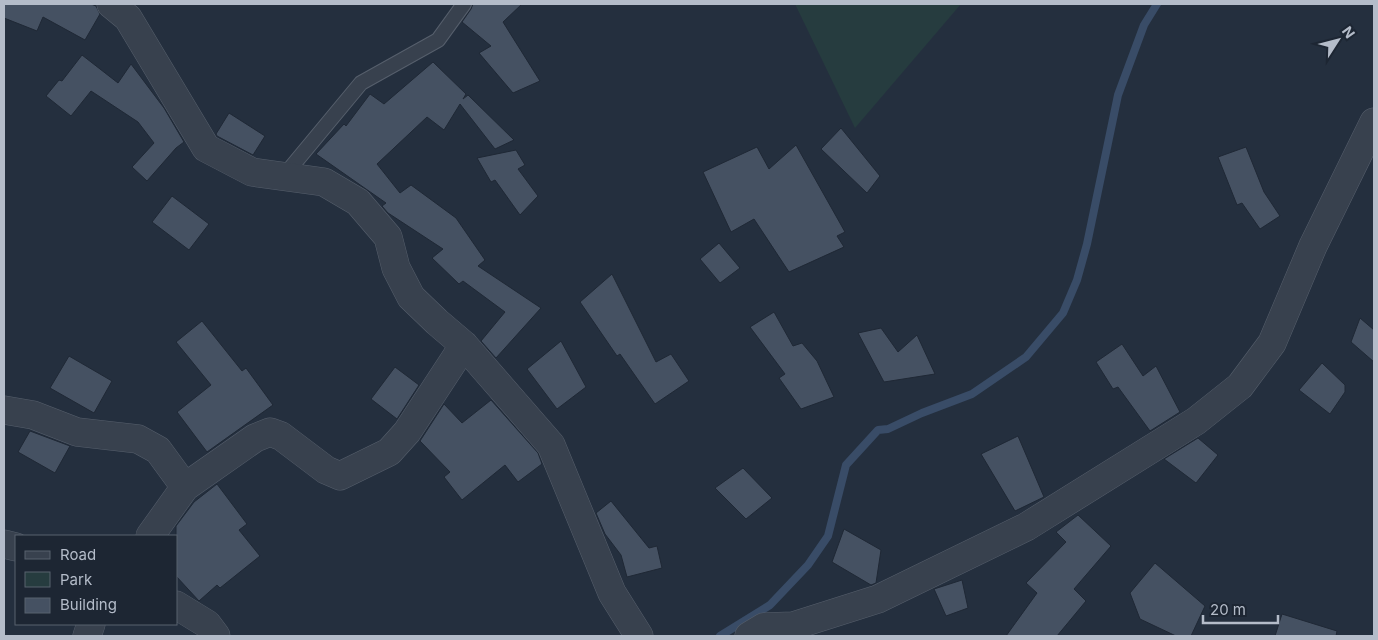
<svg xmlns="http://www.w3.org/2000/svg" width="1378" height="640" font-family="Inter,sans-serif">
	<rect width="100%" height="100%" fill="#242f3e"/>
	<!-- green -->
	<path fill="#263c3f" d="M 795,4 L 961,4 L 855,128 Z"/>
	<g fill="none" stroke-linecap="round" stroke-linejoin="round">
		<!-- stream -->
		<path stroke="#394c67" stroke-width="8" d="M 720,636 L 770,605 L 808,565 L 828,536 L 846,465 L 878,430 L 888,429 L 922,413 L 972,394 L 1026,357 L 1063,313 L 1077,280 L 1087,244 L 1118,95 L 1144,25 L 1157,4"/>
	</g>
	<!-- building -->
	<path fill="#455162" stroke="#1f2835" d="M 4,4 L 91,4 L 96,6 L 100,14 L 85,40 L 43,17 L 37,31 L 4,18 Z
		M 473,4 L 522,4 L 503,22 L 540,81 L 513,93 L 479,53 L 491,46 L 462,22 L 471,9 Z
		M 82,55 L 118,83 L 131,64 L 164,108 L 184,142 L 176,148 L 147,181 L 132,167 L 154,143 L 138,122 L 91,91 L 71,116 L 46,96 L 59,80 L 62,81 Z
		M 433,62 L 466,94 L 463,99 L 468,95 L 514,140 L 495,149 L 460,104 L 444,130 L 427,117 L 377,164 L 400,193 L 411,185 L 456,218 L 485,260 L 478,266 L 541,308 L 496,358 L 481,341 L 505,312 L 463,281 L 459,284 L 432,258 L 443,249 L 388,213 L 382,206 L 386,203 L 316,154 L 344,124 L 346,126 L 370,94 L 384,104 Z
		M 229,113 L 265,136 L 253,155 L 217,136 L 216,134 Z
		M 841,128 L 880,176 L 867,193 L 821,149 Z
		M 796,145 L 845,232 L 837,236 L 844,247 L 789,272 L 754,219 L 731,232 L 703,172 L 757,147 L 769,169 Z
		M 1246,147 L 1264,192 L 1280,216 L 1260,229 L 1242,203 L 1237,205 L 1218,157 Z
		M 516,150 L 525,165 L 518,169 L 538,196 L 520,215 L 495,180 L 491,182 L 477,158 Z
		M 172,196 L 209,224 L 189,250 L 152,222 Z
		M 719,243 L 740,268 L 720,283 L 700,259 Z
		M 612,274 L 656,362 L 671,354 L 689,381 L 655,404 L 620,354 L 617,356 L 580,302 Z
		M 774,312 L 793,346 L 802,343 L 817,361 L 834,397 L 801,409 L 779,378 L 785,374 L 750,327 Z
		M 1360,318 L 1374,330 L 1374,362 L 1351,342 Z
		M 202,321 L 242,371 L 246,368 L 273,405 L 207,452 L 177,412 L 211,385 L 176,342 Z
		M 881,328 L 898,352 L 917,335 L 935,374 L 884,382 L 858,333 Z
		M 561,341 L 586,387 L 557,409 L 527,369 Z
		M 1122,344 L 1143,376 L 1156,366 L 1180,412 L 1150,431 L 1118,387 L 1113,389 L 1096,362 Z
		M 69,356 L 112,381 L 94,413 L 50,388 Z
		M 1322,363 L 1345,385 L 1345,392 L 1330,414 L 1299,390 Z
		M 395,367 L 419,385 L 397,419 L 371,399 Z
		M 491,400 L 538,453 L 542,464 L 518,482 L 505,465 L 462,500 L 444,477 L 450,472 L 420,441 L 444,404 L 462,423 Z
		M 30,431 L 70,446 L 55,473 L 18,452 Z
		M 1018,436 L 1044,497 L 1015,511 L 981,454 Z
		M 1198,438 L 1218,455 L 1196,483 L 1164,459 Z
		M 743,468 L 772,498 L 746,519 L 715,488 Z
		M 217,484 L 247,524 L 239,530 L 260,556 L 220,588 L 217,585 L 199,601 L 176,576 L 176,526 L 194,502 Z
		M 611,501 L 649,548 L 657,546 L 662,568 L 627,577 L 621,555 L 605,534 L 596,513 Z
		M 1078,515 L 1111,546 L 1074,589 L 1086,601 L 1057,636 L 1006,636 L 1037,593 L 1026,583 L 1066,542 L 1056,532 Z
		M 844,529 L 881,550 L 876,583 L 871,585 L 832,562 Z
		M 1155,563 L 1205,606 L 1191,636 L 1176,636 L 1140,619 L 1130,593 Z
		M 962,580 L 968,608 L 946,616 L 934,589 Z
		M 1282,614 L 1337,631 L 1336,636 L 1275,636 Z"/>
	<g fill="none" stroke-linecap="round" stroke-linejoin="round">
		<defs>
			<path id="service" d="M 283,177 L 361,83 L 438,40 L 464,4"/>
			<path id="minor" d="M 111,4 L 128,18 L 206,148 L 252,172 L 324,182 L 358,202 L 388,237 L 396,268 L 411,297 L 437,322 L 464,345 L 551,445 L 612,593 L 639,636
				M 4,410 L 33,415 L 77,432 L 138,439 L 158,450 L 185,487
				M 150,536 L 185,487 L 255,438 L 270,432 L 281,436 L 326,470 L 340,476 L 389,452 L 407,432 L 464,345
				M 4,544 L 16,547
				M 176,605 L 207,624 L 216,636
				M 87,636 L 91,624
				M 749,636 L 764,627 L 793,626 L 878,599 L 1026,527 L 1196,421 L 1240,386 L 1272,343 L 1313,246 L 1374,122"/>
		</defs>
		<!-- service casing -->
		<use href="#service" stroke="#565f6c" stroke-width="16"/>
		<!-- minor casing -->
		<use href="#minor" stroke="#565f6c" stroke-width="29"/>
		<!-- service -->
		<use href="#service" stroke="#38414e" stroke-width="14"/>
		<!-- minor -->
		<use href="#minor" stroke="#38414e" stroke-width="28"/>
	</g>
	<!-- border -->
	<rect width="1378" height="640" fill="none" stroke="#b4bcc9" stroke-width="10"/>
	<!-- legend -->
	<rect x="15" y="535" width="162" height="90" fill="#1d2633" stroke="#59626f"/>
	<rect x="25" y="551" width="25" height="8" fill="#38414e" stroke="#59626f"/>
	<text x="60" y="560" font-size="15" fill="#b4bcc9">Road</text>
	<rect x="25" y="572" width="25" height="15" fill="#263c3f" stroke="#59626f"/>
	<text x="60" y="585" font-size="15" fill="#b4bcc9">Park</text>
	<rect x="25" y="598" width="25" height="15" fill="#455162" stroke="#59626f"/>
	<text x="60" y="610" font-size="15" fill="#b4bcc9">Building</text>
	<!-- north arrow -->
	<g transform="translate(1338 40) rotate(54)" stroke="#1d2633" stroke-width="4" paint-order="stroke">
	<path d="M0-4L9 19L0 12L-9 19Z" fill="#b4bcc9"/>
	<text y="-8" font-size="14" font-weight="bold" text-anchor="middle" fill="#b4bcc9">N</text>
	</g>
	<!-- scale -->
	<path d="M1203 615v8h75v-8" fill="none" stroke="#b4bcc9" stroke-width="2.5"/>
	<text x="1210" y="615" font-size="15" fill="#b4bcc9" stroke="#1d2633" stroke-width="4" paint-order="stroke">20 m</text>
</svg>
